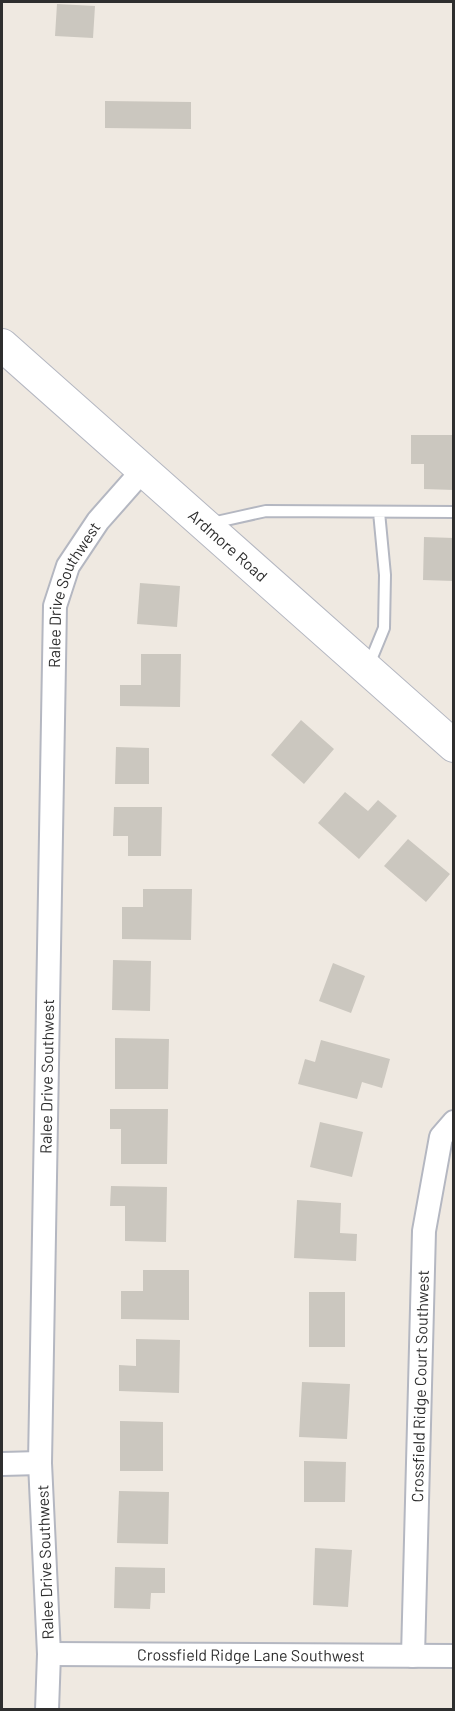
<svg xmlns="http://www.w3.org/2000/svg" width="455" height="1711" font-family="Barlow,sans-serif">
	<rect width="100%" height="100%" fill="#efe9e1"/>
	<!-- building -->
	<path fill="#cbc7bf" d="M 57,4 L 95,6 L 93,38 L 55,36 Z
		M 105,101 L 191,102 L 191,129 L 105,128 Z
		M 411,435 L 454,435 L 454,490 L 424,489 L 424,464 L 411,464 Z
		M 424,537 L 454,538 L 454,581 L 423,580 Z
		M 140,583 L 180,586 L 177,627 L 137,624 Z
		M 141,654 L 181,654 L 180,707 L 120,706 L 120,685 L 141,685 Z
		M 301,720 L 334,749 L 304,784 L 271,755 Z
		M 116,747 L 149,748 L 149,784 L 115,784 Z
		M 345,792 L 368,811 L 378,800 L 397,816 L 359,859 L 318,823 Z
		M 114,807 L 162,807 L 161,856 L 128,856 L 128,836 L 113,836 Z
		M 408,839 L 450,874 L 426,902 L 384,866 Z
		M 143,889 L 192,889 L 191,940 L 122,939 L 122,907 L 143,907 Z
		M 113,960 L 151,961 L 150,1011 L 112,1010 Z
		M 333,963 L 365,976 L 351,1013 L 319,1001 Z
		M 115,1038 L 169,1039 L 168,1089 L 115,1089 Z
		M 321,1040 L 390,1059 L 382,1088 L 362,1082 L 357,1099 L 298,1084 L 305,1059 L 315,1062 Z
		M 110,1109 L 168,1109 L 167,1164 L 121,1164 L 121,1129 L 110,1129 Z
		M 320,1122 L 363,1132 L 352,1177 L 310,1167 Z
		M 111,1186 L 167,1187 L 166,1242 L 125,1241 L 125,1206 L 110,1206 Z
		M 297,1200 L 341,1203 L 340,1233 L 357,1234 L 356,1261 L 294,1258 Z
		M 143,1270 L 189,1270 L 189,1320 L 121,1319 L 121,1291 L 143,1291 Z
		M 309,1292 L 345,1292 L 345,1347 L 309,1347 Z
		M 136,1339 L 180,1340 L 179,1393 L 119,1391 L 119,1365 L 136,1366 Z
		M 302,1382 L 350,1384 L 347,1439 L 299,1437 Z
		M 120,1421 L 163,1422 L 163,1471 L 120,1471 Z
		M 304,1461 L 346,1462 L 345,1502 L 304,1502 Z
		M 119,1491 L 169,1492 L 168,1544 L 117,1543 Z
		M 315,1548 L 352,1550 L 348,1607 L 313,1605 Z
		M 115,1567 L 165,1568 L 165,1593 L 151,1593 L 150,1609 L 114,1608 Z"/>
	<g fill="none" stroke-linecap="round" stroke-linejoin="round">
		<defs>
			<path id="lane" d="M 212,523 L 266,511 L 454,512
				M 368,667 L 384,628 L 385,575 L 379,512"/>
			<g id="street">
				<path d="M 2,1464 L 40,1463"/>
				<path id="s1" d="M 49,1654 L 454,1656"/>
				<path id="s2" d="M 413,1656 L 424,1231 L 441,1137 L 454,1122"/>
				<path id="s3" d="M 47,1710 L 49,1654 L 40,1463 L 55,606 L 68,566 L 98,521 L 143,470"/>
			</g>
			<g id="secondary">
				<path id="s4" d="M 2,345 L 454,746"/>
			</g>
		</defs>
		<!-- lane casing -->
		<use href="#lane" stroke="#b4b7c1" stroke-width="14"/>
		<!-- street casing -->
		<use href="#street" stroke="#b4b7c1" stroke-width="26"/>
		<!-- secondary casing -->
		<use href="#secondary" stroke="#b4b7c1" stroke-width="34"/>
		<!-- lane -->
		<use href="#lane" stroke="#fff" stroke-width="10"/>
		<!-- street -->
		<use href="#street" stroke="#fff" stroke-width="22"/>
		<!-- secondary -->
		<use href="#secondary" stroke="#fff" stroke-width="32"/>
	</g>
	<g text-anchor="middle" stroke-width="5" stroke-linejoin="round" paint-order="stroke">
		<!-- street labels -->
		<g font-size="16" fill="#2e2e2e" stroke="#fff">
			<text dy="6" stroke="none"><textPath href="#s4" startOffset="302">Ardmore Road</textPath></text>
			<text dy="6" stroke="none"><textPath href="#s3" startOffset="1120">Ralee Drive Southwest</textPath></text>
			<text dy="6" stroke="none"><textPath href="#s3" startOffset="634">Ralee Drive Southwest</textPath></text>
			<text dy="6" stroke="none"><textPath href="#s2" startOffset="270">Crossfield Ridge Court Southwest</textPath></text>
			<text transform="translate(45 1562) rotate(-92)" y="6">Ralee Drive Southwest</text>
			<text dy="6" stroke="none"><textPath href="#s1" startOffset="202">Crossfield Ridge Lane Southwest</textPath></text>
		</g>
	</g>
	<!-- border -->
	<rect width="455" height="1711" fill="none" stroke="#2e2e2e" stroke-width="6"/>
</svg>
